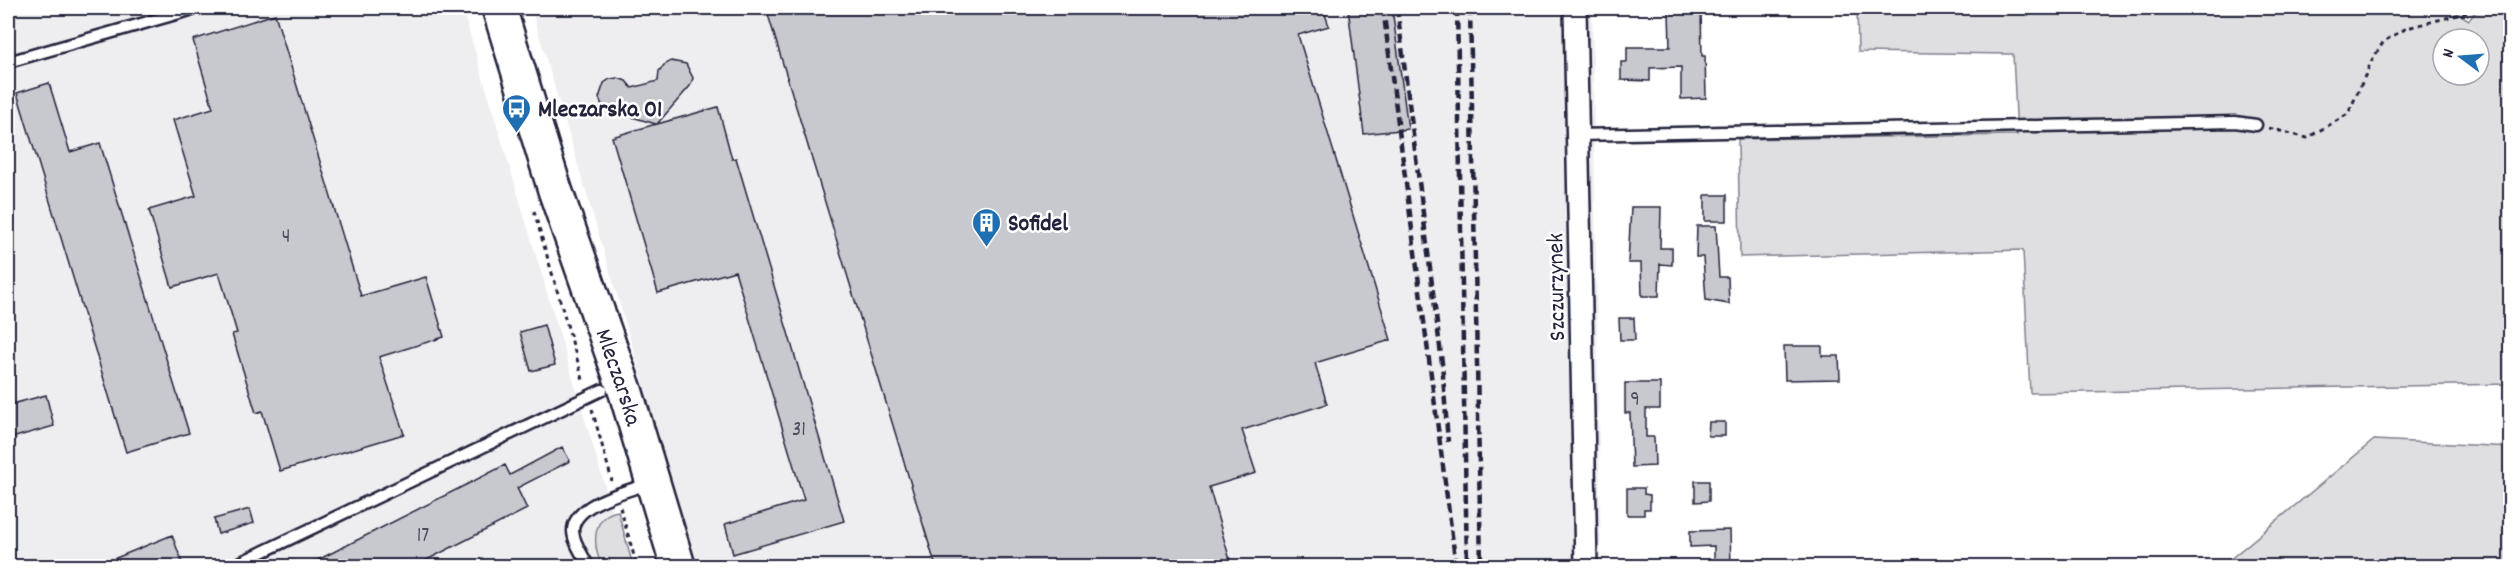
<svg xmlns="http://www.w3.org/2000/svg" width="2518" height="574" font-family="Dekko,sans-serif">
	<rect width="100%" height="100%" fill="#fff"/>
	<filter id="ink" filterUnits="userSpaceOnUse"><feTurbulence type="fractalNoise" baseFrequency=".0167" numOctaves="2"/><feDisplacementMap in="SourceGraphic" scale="12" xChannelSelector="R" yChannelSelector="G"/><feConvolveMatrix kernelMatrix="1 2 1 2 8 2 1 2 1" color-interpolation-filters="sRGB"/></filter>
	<g filter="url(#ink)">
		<!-- built -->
		<path fill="#eeeef1" d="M 8,8 L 462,8 L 629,566 L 8,566 Z
			M 531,8 L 1592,8 L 1601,566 L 698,566 Z"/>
		<!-- green -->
		<path fill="#dfdfe2" stroke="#80808e" stroke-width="1.5" fill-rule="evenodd" d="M 1857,8 L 2449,8 L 2469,20 L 2479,8 L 2510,8 L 2510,384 L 2030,393 L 2023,250 L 1740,257 L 1738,139 L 2017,135 L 2013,54 L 1858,52 ZM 2443,39 L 2479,39 L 2479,75 L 2443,75 Z
			M 2374,440 L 2510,447 L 2510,566 L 2222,566 Z
			M 618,511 L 633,566 L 602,566 C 593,547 590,516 618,511 Z"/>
		<!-- building -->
		<path fill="#c8c8cf" stroke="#22223b" stroke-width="1.5" d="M 766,8 L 1323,8 L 1329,26 L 1298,35 L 1391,340 L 1315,363 L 1327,404 L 1242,430 L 1256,473 L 1209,487 L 1232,567 L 936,567 Z
			M 1348,8 L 1392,8 L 1408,129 L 1364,134 Z
			M 1701,11 L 1702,56 L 1705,56 L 1706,98 L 1681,99 L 1681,67 L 1650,68 L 1650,81 L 1621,80 L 1621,62 L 1627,62 L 1627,47 L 1670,47 L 1669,12 Z
			M 275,14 L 361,296 L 426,277 L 444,337 L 379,357 L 404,434 L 280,471 L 262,411 L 256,413 L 232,334 L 237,333 L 219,273 L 172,287 L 149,210 L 196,196 L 173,120 L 213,108 L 193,40 Z
			M 671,61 L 686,64 L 693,78 L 690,86 L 657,124 L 718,107 L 732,159 L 736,158 L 844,521 L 733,554 L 725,524 L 804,500 L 735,271 L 658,293 L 612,137 L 656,124 L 608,110 L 602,105 L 599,98 L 604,83 L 610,79 L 618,78 L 626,81 L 632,88 L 658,81 L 659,71 L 664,65 Z
			M 49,83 L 70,152 L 100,143 L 189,433 L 126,452 L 17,93 Z
			M 1705,195 L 1727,195 L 1727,221 L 1705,221 Z
			M 1631,207 L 1661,207 L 1660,248 L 1672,248 L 1672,265 L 1660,264 L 1659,296 L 1642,296 L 1641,263 L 1628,263 Z
			M 1697,226 L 1716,226 L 1719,277 L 1728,277 L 1729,304 L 1706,300 L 1703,257 L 1696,257 Z
			M 1619,318 L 1634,318 L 1635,340 L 1620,340 Z
			M 544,325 L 555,365 L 531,371 L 520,332 Z
			M 1784,346 L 1822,346 L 1822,356 L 1839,356 L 1840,379 L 1785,380 Z
			M 1625,383 L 1660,383 L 1660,409 L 1646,409 L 1646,437 L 1654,437 L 1655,466 L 1632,467 L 1630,413 L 1625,413 Z
			M 46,395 L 54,426 L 8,439 L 8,405 Z
			M 1709,422 L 1725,422 L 1725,436 L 1708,436 Z
			M 562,447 L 570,461 L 517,488 L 527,509 L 413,567 L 304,567 L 505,465 L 510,475 Z
			M 1695,481 L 1709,481 L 1709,501 L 1695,502 Z
			M 1627,488 L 1644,488 L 1644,494 L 1650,495 L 1650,509 L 1644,509 L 1644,515 L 1627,515 Z
			M 250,509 L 254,523 L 218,534 L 214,519 Z
			M 1730,530 L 1731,567 L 1714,567 L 1714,546 L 1690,547 L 1690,531 Z
			M 172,535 L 182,562 L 170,567 L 94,567 Z"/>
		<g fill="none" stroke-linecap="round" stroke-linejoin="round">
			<defs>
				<path id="lane" d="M 8,62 L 197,8
					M 1578,135 L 2235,122 L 2256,125
					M 233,566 L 602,390
					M 588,566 C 584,557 573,542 573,531 C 573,503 629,491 650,483"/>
				<path id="street" d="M 1575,8 L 1586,566"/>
				<g id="primary">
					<path id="s1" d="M 499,8 L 555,190 L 626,393 L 678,566"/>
				</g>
			</defs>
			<!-- lane casing -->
			<use href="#lane" stroke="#22223b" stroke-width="15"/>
			<!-- street casing -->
			<use href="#street" stroke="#22223b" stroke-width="26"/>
			<!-- primary casing -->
			<use href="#primary" stroke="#22223b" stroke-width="38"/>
			<!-- path -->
			<path stroke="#22223b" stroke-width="3" stroke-dasharray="4.5 4.5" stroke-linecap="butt" d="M 2269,128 L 2307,138 L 2348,114 L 2372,60 L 2384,41 L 2407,28 L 2485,8
				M 534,211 L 584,383
				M 592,409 L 612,481
				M 620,507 L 637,566"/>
			<!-- lane -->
			<use href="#lane" stroke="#fff" stroke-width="10"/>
			<!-- street -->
			<use href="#street" stroke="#fff" stroke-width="21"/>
			<!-- primary -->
			<use href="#primary" stroke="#fff" stroke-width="33"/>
			<!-- rail -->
			<path stroke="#22223b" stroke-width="4.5" stroke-dasharray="9 4.5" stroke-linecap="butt" d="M 1383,8 L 1456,566
				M 1397,8 L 1442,363 L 1448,442
				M 1457,8 L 1467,566
				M 1470,8 L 1481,566"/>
		</g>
	</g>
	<!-- icons -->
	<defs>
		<symbol id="bus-pin" viewBox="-11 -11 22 30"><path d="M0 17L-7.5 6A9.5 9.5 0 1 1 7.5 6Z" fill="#1f6fb2" stroke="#fff"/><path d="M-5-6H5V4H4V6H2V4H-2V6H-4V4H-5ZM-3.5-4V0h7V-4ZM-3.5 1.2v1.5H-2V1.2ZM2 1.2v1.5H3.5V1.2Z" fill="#fff"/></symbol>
		<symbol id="building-pin" viewBox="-11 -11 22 30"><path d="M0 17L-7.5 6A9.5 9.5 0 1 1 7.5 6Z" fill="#1f6fb2" stroke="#fff"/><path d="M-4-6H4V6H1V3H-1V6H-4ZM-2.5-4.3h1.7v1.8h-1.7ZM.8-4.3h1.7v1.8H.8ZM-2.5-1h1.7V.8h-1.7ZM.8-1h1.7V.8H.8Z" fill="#fff"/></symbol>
	</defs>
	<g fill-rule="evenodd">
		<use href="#bus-pin" x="500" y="92" width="33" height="45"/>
		<use href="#building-pin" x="970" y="206" width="33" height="45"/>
	</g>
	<g text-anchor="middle" stroke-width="5" stroke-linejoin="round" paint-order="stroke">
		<!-- number labels -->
		<g font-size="21" fill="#4c4c60">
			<text x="286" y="242">4</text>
			<text x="1635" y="405">9</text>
			<text x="799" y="435">31</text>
			<text x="423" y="541">17</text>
		</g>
		<!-- poi labels -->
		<g font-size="24" font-weight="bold" fill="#22223b" stroke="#fff" text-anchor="start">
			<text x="538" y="116">Mleczarska 01</text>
			<text x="1008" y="230">Sofidel</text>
		</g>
		<!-- street labels -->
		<g font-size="24" fill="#22223b" stroke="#fff">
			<text transform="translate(1555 287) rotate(-91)" y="8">Szczurzynek</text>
			<text dy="8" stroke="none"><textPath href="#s1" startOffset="388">Mleczarska</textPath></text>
		</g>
	</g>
	<!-- margin -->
	<rect width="2518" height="574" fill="none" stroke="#fff" stroke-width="30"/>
	<rect x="15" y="15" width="2488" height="544" fill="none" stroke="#22223b" stroke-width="2" filter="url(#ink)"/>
	<!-- north arrow -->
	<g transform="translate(2461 57) rotate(286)"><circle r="28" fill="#ffffff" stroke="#a7a7b1" stroke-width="1.5"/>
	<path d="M0-4.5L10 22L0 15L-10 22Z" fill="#1f6fb2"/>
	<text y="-9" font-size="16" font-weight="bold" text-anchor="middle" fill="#22223b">N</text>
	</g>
</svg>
